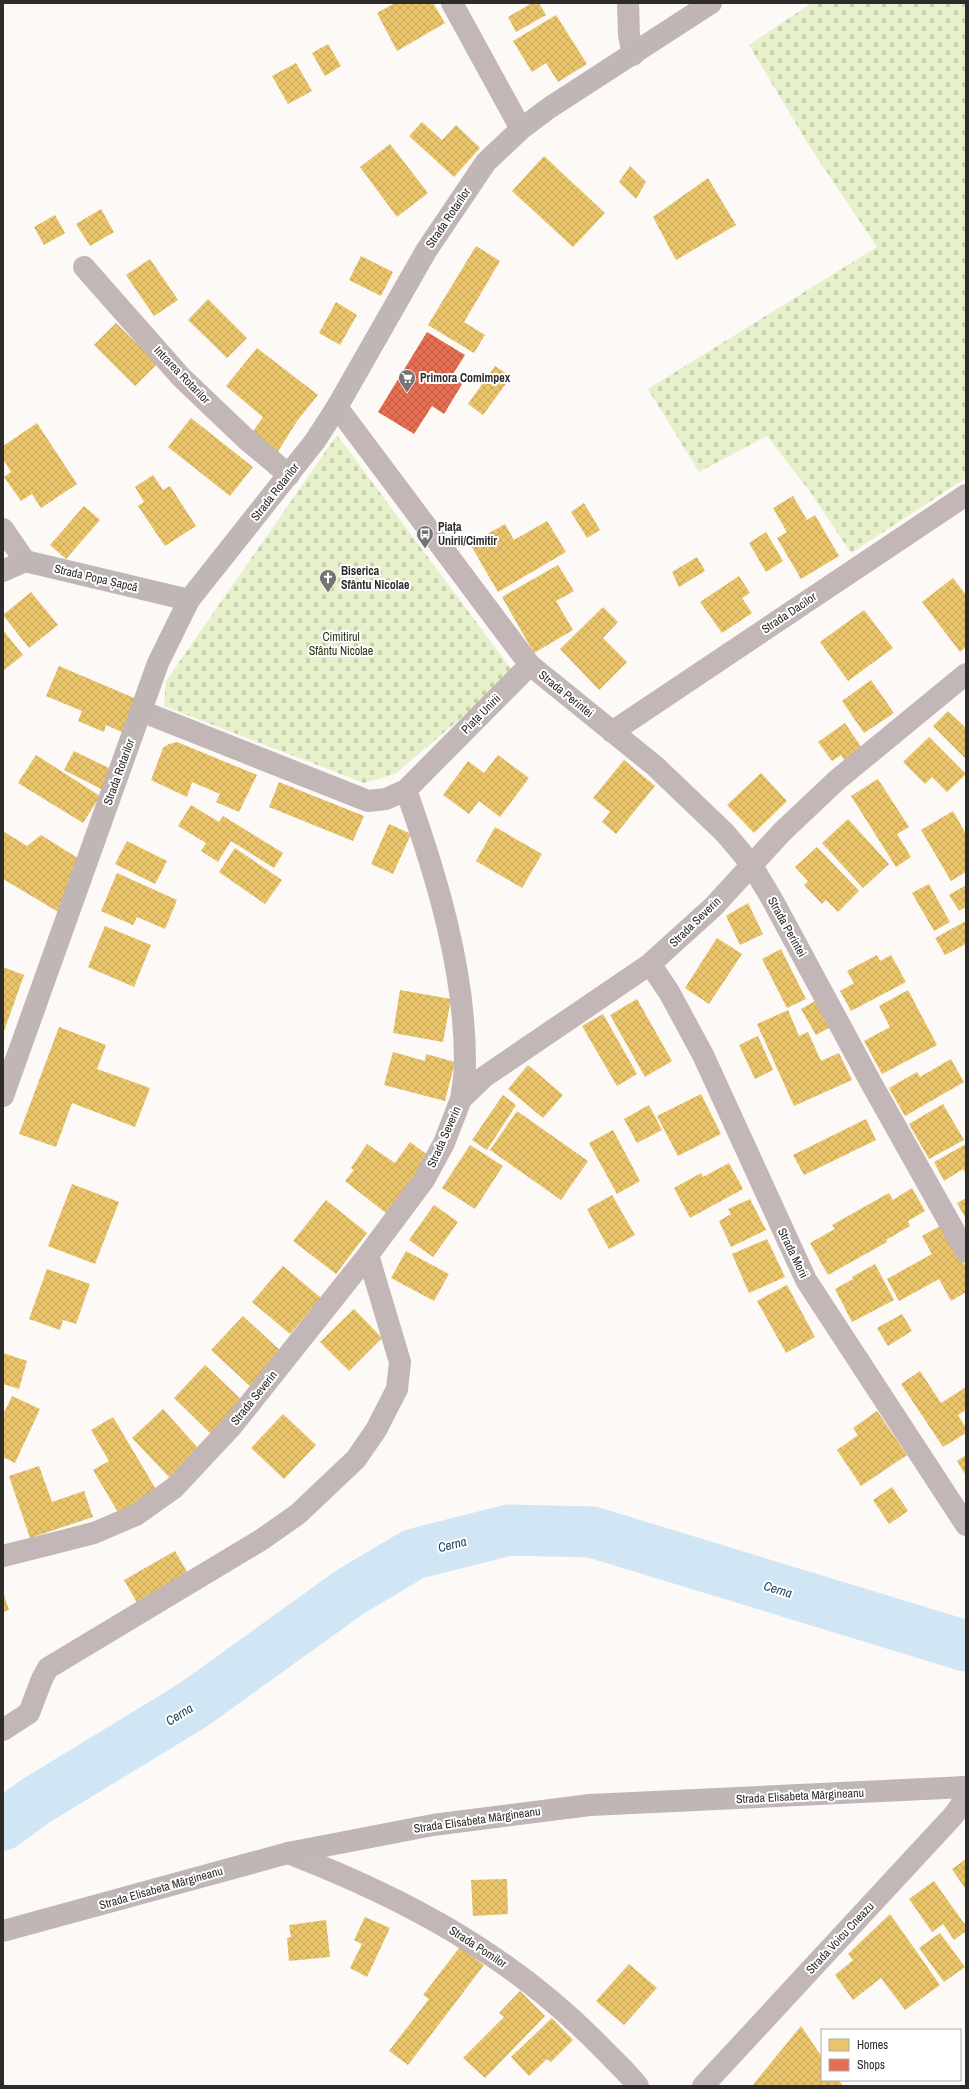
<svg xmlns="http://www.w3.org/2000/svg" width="969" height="2089" font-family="'Archivo Narrow',sans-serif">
	<defs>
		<pattern id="cemetery-stones" width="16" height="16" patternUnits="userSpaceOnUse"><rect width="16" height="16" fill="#e6f1cb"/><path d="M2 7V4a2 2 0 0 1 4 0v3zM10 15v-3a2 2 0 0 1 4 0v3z" fill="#c6cfae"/></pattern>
		<pattern id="homes-cross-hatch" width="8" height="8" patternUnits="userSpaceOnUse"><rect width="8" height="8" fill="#e9c46a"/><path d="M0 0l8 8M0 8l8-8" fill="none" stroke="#c8a95c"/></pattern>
		<pattern id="shops-cross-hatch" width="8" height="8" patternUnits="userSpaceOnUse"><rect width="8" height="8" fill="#e76f51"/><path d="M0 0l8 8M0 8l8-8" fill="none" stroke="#bc5b43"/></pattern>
	</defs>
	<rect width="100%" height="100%" fill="#fcf9f7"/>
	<!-- cemetery -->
	<path fill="url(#cemetery-stones)" d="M 812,3 L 966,3 L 966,478 L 851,553 L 811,493 L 767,436 L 699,472 L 648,389 L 877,247 L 808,144 L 749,45 Z
		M 337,435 L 514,673 L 395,774 L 364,783 L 164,706 L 166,681 Z"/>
	<!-- homes -->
	<path fill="url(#homes-cross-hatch)" d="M 395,3 L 433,3 L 445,23 L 397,51 L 377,13 Z
		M 532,3 L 539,3 L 546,15 L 516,32 L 508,17 Z
		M 556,15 L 587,64 L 558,82 L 546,63 L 532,72 L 513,41 Z
		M 328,44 L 341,66 L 325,76 L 312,53 Z
		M 296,63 L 312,91 L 288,104 L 272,76 Z
		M 422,122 L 442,140 L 456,125 L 480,148 L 454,177 L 409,136 Z
		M 390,144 L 428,193 L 397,217 L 360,167 Z
		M 544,156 L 605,213 L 573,247 L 512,191 Z
		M 630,166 L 646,182 L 636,199 L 619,182 Z
		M 708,178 L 736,225 L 676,260 L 653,217 Z
		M 101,209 L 114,232 L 90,246 L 76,224 Z
		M 55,215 L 65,233 L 44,245 L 34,227 Z
		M 476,246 L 500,261 L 464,322 L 485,335 L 474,353 L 428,325 Z
		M 361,256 L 393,272 L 381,296 L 349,280 Z
		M 150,259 L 178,300 L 154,316 L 126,275 Z
		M 208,299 L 247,338 L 227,358 L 188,320 Z
		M 336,302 L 357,315 L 340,345 L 319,333 Z
		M 116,323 L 157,364 L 135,386 L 94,345 Z
		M 257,348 L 318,395 L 297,421 L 274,458 L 249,437 L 263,417 L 226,386 Z
		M 495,366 L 511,377 L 483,415 L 468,404 Z
		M 191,418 L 253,467 L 230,496 L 168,447 Z
		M 37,423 L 77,484 L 41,508 L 32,494 L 21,501 L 4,477 L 11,472 L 3,459 L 3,446 Z
		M 153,475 L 163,490 L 170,486 L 196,526 L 165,546 L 138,506 L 144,502 L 135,487 Z
		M 793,496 L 807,520 L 815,515 L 839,556 L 801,579 L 777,538 L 787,532 L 773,508 Z
		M 584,503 L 600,530 L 587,538 L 571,512 Z
		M 84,506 L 100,520 L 66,559 L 50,545 Z
		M 547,521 L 566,552 L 498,592 L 470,544 L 505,524 L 514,540 Z
		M 766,532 L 783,561 L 766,572 L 749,543 Z
		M 697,557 L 705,571 L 679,587 L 672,572 Z
		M 558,565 L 574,591 L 556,601 L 573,630 L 534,653 L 502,597 Z
		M 739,576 L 750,593 L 742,598 L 752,613 L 722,633 L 700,602 Z
		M 953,578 L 966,595 L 966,647 L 960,652 L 922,602 Z
		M 31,592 L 58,625 L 29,648 L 3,615 Z
		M 603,607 L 618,622 L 603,638 L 627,662 L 599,690 L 560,649 Z
		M 864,610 L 893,648 L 848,681 L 820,642 Z
		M 3,630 L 23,655 L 3,671 Z
		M 59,666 L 139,700 L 124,733 L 106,725 L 104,732 L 78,721 L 82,711 L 46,696 Z
		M 871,680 L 894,713 L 864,733 L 842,701 Z
		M 948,711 L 966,728 L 966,759 L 933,726 Z
		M 845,723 L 862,748 L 844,760 L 841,755 L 832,761 L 818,742 Z
		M 929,737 L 966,774 L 947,792 L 932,777 L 925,784 L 903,762 Z
		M 177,742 L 257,775 L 239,812 L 216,802 L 220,794 L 192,782 L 187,797 L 151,780 L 163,748 L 169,744 Z
		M 74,751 L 113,770 L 103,790 L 64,770 Z
		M 36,755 L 100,796 L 83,823 L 18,783 Z
		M 498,755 L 529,778 L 500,817 L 479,801 L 469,814 L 443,795 L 468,761 L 484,773 Z
		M 624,760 L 655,786 L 616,834 L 602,822 L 610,812 L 593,798 Z
		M 761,773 L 787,801 L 754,833 L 727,805 Z
		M 878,779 L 909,827 L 897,834 L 911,857 L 896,867 L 851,796 Z
		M 279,782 L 364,816 L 353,841 L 269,807 Z
		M 191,805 L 219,822 L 223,816 L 283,853 L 274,868 L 231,841 L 218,862 L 201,851 L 206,843 L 178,826 Z
		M 953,811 L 966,834 L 966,872 L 951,881 L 921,830 Z
		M 848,819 L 889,864 L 863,888 L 822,843 Z
		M 389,824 L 411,834 L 393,874 L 371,864 Z
		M 495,827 L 542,854 L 522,888 L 476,861 Z
		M 3,831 L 27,846 L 41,835 L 81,860 L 60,913 L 3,879 Z
		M 127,841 L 167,861 L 155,884 L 115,864 Z
		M 817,847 L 859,891 L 838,912 L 826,900 L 822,904 L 804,885 L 808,881 L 795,867 Z
		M 235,848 L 282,880 L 265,904 L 219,872 Z
		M 117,873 L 177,900 L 165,929 L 137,917 L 133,925 L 101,911 Z
		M 929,884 L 950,922 L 934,931 L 912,893 Z
		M 966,885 L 966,907 L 959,911 L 949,895 Z
		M 748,903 L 763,934 L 740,945 L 726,916 Z
		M 966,921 L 966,944 L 945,955 L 935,938 Z
		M 105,926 L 151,945 L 134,987 L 88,967 Z
		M 717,938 L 742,954 L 709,1004 L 685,988 Z
		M 781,949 L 806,999 L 787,1008 L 762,959 Z
		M 877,955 L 880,961 L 891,955 L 906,982 L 851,1011 L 840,991 L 854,983 L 847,971 Z
		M 3,967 L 24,975 L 3,1034 Z
		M 400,990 L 451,999 L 443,1042 L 393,1033 Z
		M 908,990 L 937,1045 L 882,1074 L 864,1041 L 890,1027 L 879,1006 Z
		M 637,999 L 672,1061 L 645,1077 L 610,1015 Z
		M 815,1001 L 829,1028 L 816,1035 L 801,1009 Z
		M 788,1010 L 799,1036 L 808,1032 L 821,1061 L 839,1053 L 852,1080 L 794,1106 L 757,1024 Z
		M 603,1014 L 637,1074 L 617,1086 L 582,1026 Z
		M 59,1027 L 106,1045 L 97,1069 L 150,1088 L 135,1127 L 72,1103 L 56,1147 L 19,1134 Z
		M 758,1036 L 773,1070 L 755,1079 L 739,1045 Z
		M 393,1052 L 425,1061 L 426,1054 L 455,1062 L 445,1101 L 384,1085 Z
		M 951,1059 L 964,1082 L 905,1116 L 889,1088 L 917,1072 L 920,1077 Z
		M 528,1065 L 563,1095 L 543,1118 L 508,1089 Z
		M 701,1094 L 721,1134 L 678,1156 L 657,1116 Z
		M 503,1095 L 516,1105 L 487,1150 L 472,1140 Z
		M 943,1104 L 964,1140 L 929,1159 L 909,1124 Z
		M 649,1105 L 662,1130 L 637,1143 L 624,1119 Z
		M 517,1111 L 588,1161 L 561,1200 L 490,1150 Z
		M 866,1119 L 876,1140 L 804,1175 L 793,1155 Z
		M 613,1130 L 640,1181 L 617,1194 L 589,1143 Z
		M 410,1142 L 432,1158 L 391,1217 L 345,1181 L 354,1170 L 351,1168 L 367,1144 L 395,1163 Z
		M 966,1144 L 966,1174 L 963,1169 L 944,1181 L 934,1162 Z
		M 470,1145 L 503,1166 L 475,1209 L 442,1188 Z
		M 729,1163 L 743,1189 L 690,1218 L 674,1188 L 701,1173 L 703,1177 Z
		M 72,1184 L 119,1202 L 95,1264 L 48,1246 Z
		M 912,1188 L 925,1211 L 908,1221 L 910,1226 L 886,1240 L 887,1242 L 828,1275 L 810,1243 L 835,1229 L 832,1225 L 889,1193 L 893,1200 Z
		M 612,1195 L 635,1235 L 609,1249 L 587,1209 Z
		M 966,1198 L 966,1219 L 957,1203 Z
		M 750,1199 L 766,1230 L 731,1247 L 719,1221 L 731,1214 L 728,1209 Z
		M 326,1200 L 367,1233 L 336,1274 L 293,1241 Z
		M 434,1205 L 458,1222 L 433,1257 L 409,1240 Z
		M 942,1225 L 966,1267 L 966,1292 L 951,1301 L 939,1279 L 899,1301 L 887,1279 L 932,1254 L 922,1236 Z
		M 767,1239 L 785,1277 L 749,1293 L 732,1254 Z
		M 406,1251 L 449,1274 L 434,1301 L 391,1278 Z
		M 875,1264 L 894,1300 L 852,1322 L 835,1289 L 853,1279 L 852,1277 Z
		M 283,1266 L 321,1298 L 290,1334 L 252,1302 Z
		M 47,1269 L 90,1284 L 76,1324 L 63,1320 L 60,1330 L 29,1319 Z
		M 787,1285 L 815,1337 L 786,1353 L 757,1301 Z
		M 354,1309 L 382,1338 L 349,1371 L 320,1342 Z
		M 902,1314 L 912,1331 L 888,1346 L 877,1328 Z
		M 243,1316 L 282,1352 L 250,1386 L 211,1350 Z
		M 3,1353 L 27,1361 L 19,1389 L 3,1384 Z
		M 205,1365 L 244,1402 L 212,1435 L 174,1398 Z
		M 920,1371 L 941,1403 L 966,1387 L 966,1410 L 958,1415 L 966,1428 L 966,1433 L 943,1447 L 901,1384 Z
		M 12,1396 L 40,1409 L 15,1463 L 3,1457 L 3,1415 Z
		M 163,1409 L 199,1449 L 169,1477 L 132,1438 Z
		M 877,1411 L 907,1455 L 861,1486 L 837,1450 L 858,1435 L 853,1428 Z
		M 283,1414 L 316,1445 L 284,1479 L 251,1448 Z
		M 113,1417 L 157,1491 L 119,1514 L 93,1470 L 109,1461 L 91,1430 Z
		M 966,1455 L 966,1476 L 957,1461 Z
		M 39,1466 L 52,1502 L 84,1491 L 93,1517 L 30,1538 L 9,1476 Z
		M 892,1487 L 908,1511 L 889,1524 L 873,1500 Z
		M 175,1551 L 190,1577 L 139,1606 L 124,1580 Z
		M 3,1592 L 9,1610 L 3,1612 Z
		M 966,1859 L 966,1890 L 952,1869 Z
		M 507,1879 L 508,1914 L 473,1916 L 471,1880 Z
		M 934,1881 L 966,1926 L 966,1931 L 954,1940 L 943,1924 L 932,1932 L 909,1899 Z
		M 890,1914 L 940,1985 L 905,2010 L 881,1978 L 853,2000 L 835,1975 L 853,1960 L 848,1954 Z
		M 365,1917 L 390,1928 L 367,1977 L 350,1968 L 362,1944 L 354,1940 Z
		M 326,1920 L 330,1957 L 289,1961 L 287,1938 L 291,1937 L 289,1925 Z
		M 940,1933 L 965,1967 L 944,1982 L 919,1948 Z
		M 460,1947 L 484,1965 L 408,2065 L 389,2051 L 429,1999 L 423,1995 Z
		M 629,1964 L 657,1988 L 624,2025 L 596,2001 Z
		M 520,1991 L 545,2016 L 485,2078 L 463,2058 L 504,2017 L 499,2013 Z
		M 552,2018 L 573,2040 L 551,2062 L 547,2059 L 529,2076 L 511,2057 Z
		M 801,2026 L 822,2057 L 822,2080 L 839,2080 L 843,2086 L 752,2086 Z"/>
	<!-- shops -->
	<path fill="url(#shops-cross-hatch)" d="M 427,332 L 465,355 L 453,374 L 464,381 L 444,414 L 432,406 L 414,434 L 378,412 Z"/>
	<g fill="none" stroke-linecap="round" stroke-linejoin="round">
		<!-- river -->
		<path stroke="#d0e6f5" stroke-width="51" d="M 3,1825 L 34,1802 L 193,1705 L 350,1592 L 414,1554 L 509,1530 L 592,1532 L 966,1646"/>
		<!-- street -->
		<path stroke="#c2b7b6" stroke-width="22" d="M 452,3 L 521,129
			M 628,3 L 629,35 L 633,55
			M 84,267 L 181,377 L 246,439 L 289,475
			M 337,407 L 530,665 L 655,766 L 725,833 L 751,864 L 773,901 L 870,1081 L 966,1252
			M 3,529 L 25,561
			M 141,711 L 368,801 L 386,799 L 406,790 L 530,665
			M 612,732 L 966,495
			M 406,790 C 437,877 465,970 465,1062 C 465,1074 463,1087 461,1099
			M 650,964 L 669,992 L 703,1055 L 806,1280 L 966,1525
			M 3,1556 L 94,1533 L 136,1515 L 174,1488 L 232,1426 L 368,1255 L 424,1180 L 444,1143 L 461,1099 L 484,1077 L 650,964 L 713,907 L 782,832 L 837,780 L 966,674
			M 3,1730 L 29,1713 L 42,1679 L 48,1668 L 261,1540 L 298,1514 L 356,1459 L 376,1430 L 397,1389 L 400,1362 L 368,1255
			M 288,1853 C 407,1899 515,1957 605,2051 C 616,2062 628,2073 638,2086
			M 703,2086 L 953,1816 L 962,1804 L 963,1787"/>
		<!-- secondary -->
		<path stroke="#c0b6b6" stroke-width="22" d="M 3,571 L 25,561 L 189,600
			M 3,1096 L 158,663 L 189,600 L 315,441 L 337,407 L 426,251 L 486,162 L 521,129 L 549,108 L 711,3
			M 3,1931 L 288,1853 L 433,1825 L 590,1805 L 966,1787"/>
	</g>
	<!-- icons -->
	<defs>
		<symbol id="supermarket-pin" viewBox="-11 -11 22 30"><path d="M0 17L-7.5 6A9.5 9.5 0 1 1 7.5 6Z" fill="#757472" stroke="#fff"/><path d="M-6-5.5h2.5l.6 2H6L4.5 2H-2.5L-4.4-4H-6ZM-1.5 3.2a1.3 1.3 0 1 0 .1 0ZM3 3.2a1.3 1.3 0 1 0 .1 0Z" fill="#fff"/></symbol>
		<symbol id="bus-pin" viewBox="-11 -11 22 30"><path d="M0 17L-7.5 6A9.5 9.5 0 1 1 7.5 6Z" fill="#757472" stroke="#fff"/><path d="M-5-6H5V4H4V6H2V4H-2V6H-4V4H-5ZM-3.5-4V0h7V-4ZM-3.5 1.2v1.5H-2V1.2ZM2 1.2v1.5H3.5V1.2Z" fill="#fff"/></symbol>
		<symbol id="church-pin" viewBox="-11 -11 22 30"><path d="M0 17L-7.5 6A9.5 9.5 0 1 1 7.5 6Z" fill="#757472" stroke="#fff"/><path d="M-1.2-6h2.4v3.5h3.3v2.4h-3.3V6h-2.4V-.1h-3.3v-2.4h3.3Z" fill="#fff"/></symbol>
	</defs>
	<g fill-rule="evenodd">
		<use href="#supermarket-pin" x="397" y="368" width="20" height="27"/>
		<use href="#bus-pin" x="415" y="524" width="20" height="27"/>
		<use href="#church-pin" x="318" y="568" width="20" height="27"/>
	</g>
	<g text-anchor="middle" stroke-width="4" stroke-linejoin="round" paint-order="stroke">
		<!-- street labels -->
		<g font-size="12" fill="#2d2c2b" stroke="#fff">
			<text transform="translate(448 218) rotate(-56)" y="4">Strada Rotarilor</text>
			<text transform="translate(182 375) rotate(46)" y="4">Intrarea Rotarilor</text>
			<text transform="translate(275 492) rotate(-52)" y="4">Strada Rotarilor</text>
			<text transform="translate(96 578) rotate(13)" y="4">Strada Popa Șapcă</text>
			<text transform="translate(789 613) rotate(-34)" y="4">Strada Dacilor</text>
			<text transform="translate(566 694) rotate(39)" y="4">Strada Perintei</text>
			<text transform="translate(481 714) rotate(-45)" y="4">Piața Unirii</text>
			<text transform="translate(119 772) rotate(-70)" y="4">Strada Rotarilor</text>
			<text transform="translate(695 922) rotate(-44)" y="4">Strada Severin</text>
			<text transform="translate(787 927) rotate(61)" y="4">Strada Perintei</text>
			<text transform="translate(444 1137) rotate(-66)" y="4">Strada Severin</text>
			<text transform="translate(793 1253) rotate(64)" y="4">Strada Morii</text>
			<text transform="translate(254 1398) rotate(-51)" y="4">Strada Severin</text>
			<text transform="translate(800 1796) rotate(-3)" y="4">Strada Elisabeta Mărgineanu</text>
			<text transform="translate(477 1820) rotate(-8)" y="4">Strada Elisabeta Mărgineanu</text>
			<text transform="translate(161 1888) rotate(-16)" y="4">Strada Elisabeta Mărgineanu</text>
			<text transform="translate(840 1938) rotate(-47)" y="4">Strada Voicu Cneazu</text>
			<text transform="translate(478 1947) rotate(33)" y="4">Strada Pomilor</text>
		</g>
		<!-- poi labels -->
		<g font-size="12" font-weight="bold" fill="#2d2c2b" stroke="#fff" text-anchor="start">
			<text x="420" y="382">Primora Comimpex</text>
			<text x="438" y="531">Piața<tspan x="438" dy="14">Unirii/Cimitir</tspan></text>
			<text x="341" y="575">Biserica<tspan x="341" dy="14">Sfântu Nicolae</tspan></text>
		</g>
		<!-- park labels -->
		<g font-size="12" fill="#2a3410" stroke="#fff">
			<text x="341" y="641">Cimitirul<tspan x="341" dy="14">Sfântu Nicolae</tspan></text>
		</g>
		<!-- water labels -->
		<g font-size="13" font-style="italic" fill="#1e455b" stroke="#fff">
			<text transform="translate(452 1544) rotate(-14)" y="5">Cerna</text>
			<text transform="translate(778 1589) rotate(17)" y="5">Cerna</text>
			<text transform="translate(179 1714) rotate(-32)" y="5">Cerna</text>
		</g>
	</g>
	<!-- border -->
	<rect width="969" height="2089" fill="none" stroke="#2d2c2b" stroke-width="8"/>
	<!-- legend -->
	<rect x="821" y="2029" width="140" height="52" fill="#ffffff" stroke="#ababaa"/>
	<rect x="829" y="2039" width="20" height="12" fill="#e9c46a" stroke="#ababaa"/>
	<text x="857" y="2049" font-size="12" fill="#2d2c2b">Homes</text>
	<rect x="829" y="2059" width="20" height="12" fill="#e76f51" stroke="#ababaa"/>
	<text x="857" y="2069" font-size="12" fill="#2d2c2b">Shops</text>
</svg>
